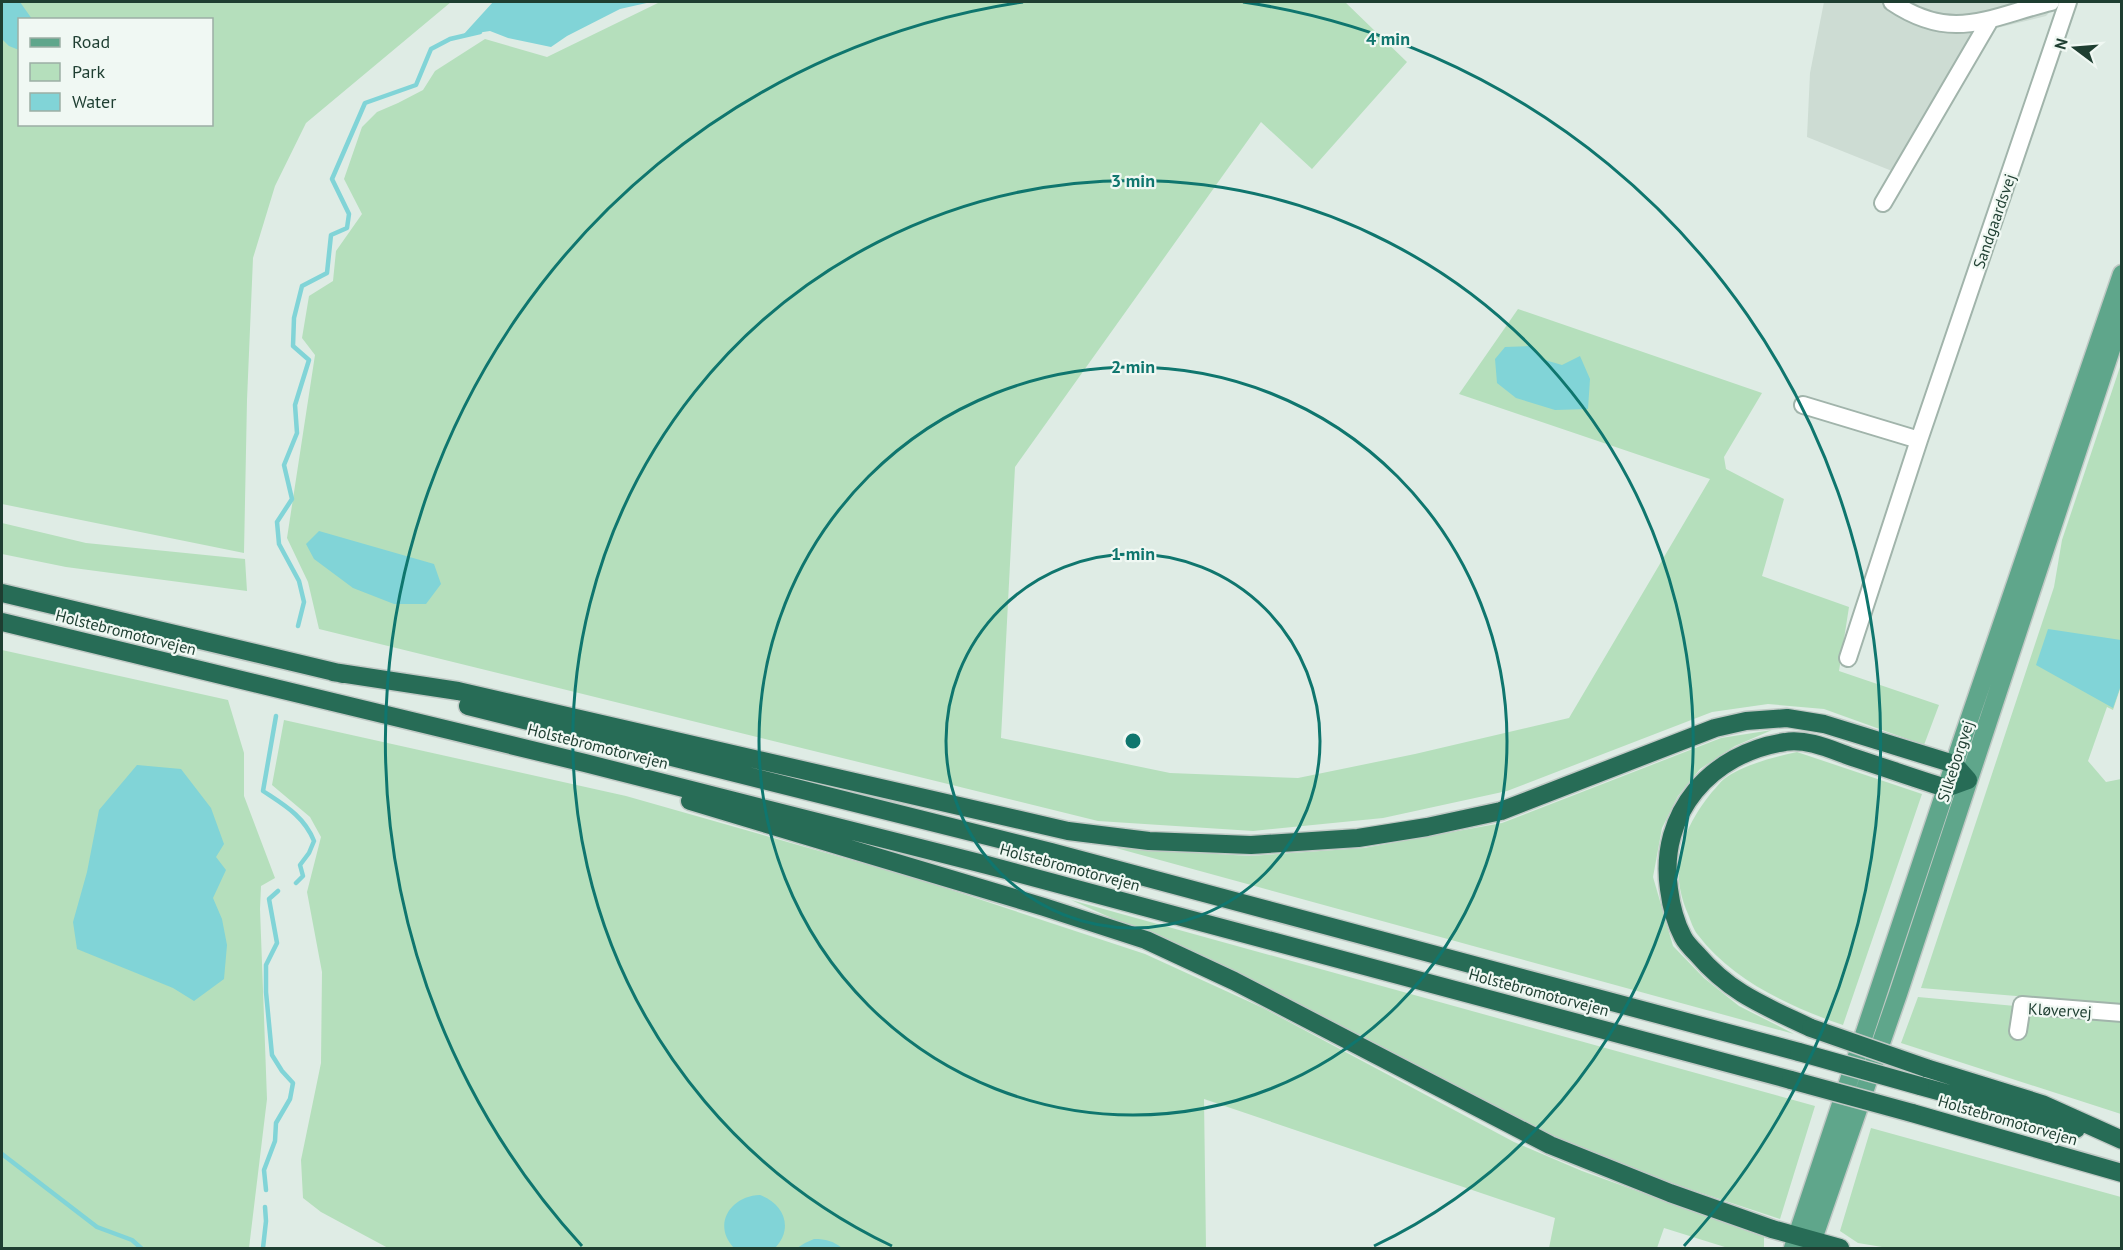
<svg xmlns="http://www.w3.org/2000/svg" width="2123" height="1250" font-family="'PT Sans',sans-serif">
	<rect width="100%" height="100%" fill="#dfece5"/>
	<!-- built -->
	<path fill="#cddcd3" d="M 1824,2 L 2059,2 L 2046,16 L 1972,34 L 1892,171 L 1807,137 L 1810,73 Z"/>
	<!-- green -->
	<path fill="#b5dfbc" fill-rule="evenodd" d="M 2,2 L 451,2 L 306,123 L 275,186 L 253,258 L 247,400 L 244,553 L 2,504 ZM 20,20 L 212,20 L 212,124 L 20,124 Z
		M 660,2 L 1345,2 L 1407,62 L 1312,169 L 1261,122 L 1015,467 L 1001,738 L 1170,773 L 1298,778 L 1415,754 L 1569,718 L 1710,479 L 1459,394 L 1518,309 L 1762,393 L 1724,457 L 1726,469 L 1784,499 L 1762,576 L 1849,607 L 1839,671 L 1939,705 L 1924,745 L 1824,709 L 1768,704 L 1712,712 L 1507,791 L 1383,818 L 1253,831 L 1098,821 L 319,629 L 308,582 L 287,538 L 315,355 L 302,338 L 309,296 L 333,281 L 336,251 L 362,214 L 344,179 L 362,127 L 377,112 L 398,103 L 423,90 L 435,71 L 485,39 L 547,57 Z
		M 2121,364 L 2121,686 L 2113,710 L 2107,707 L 2088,761 L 2106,782 L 2121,779 L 2121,1005 L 1921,988 L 2054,587 L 2062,540 Z
		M 2,523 L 86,543 L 245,559 L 247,591 L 66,567 L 2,554 Z
		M 2,650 L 228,700 L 244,753 L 244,796 L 275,878 L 261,886 L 260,909 L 267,1099 L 249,1248 L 2,1248 Z
		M 284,720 L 626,796 L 918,879 L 1145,954 L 1263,1008 L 1514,1142 L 1582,1171 L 1764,1237 L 1764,1248 L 1728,1248 L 1664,1228 L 1657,1248 L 1549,1248 L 1555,1218 L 1204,1099 L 1206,1248 L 388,1248 L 321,1212 L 303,1198 L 301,1160 L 321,1063 L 322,972 L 307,892 L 321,837 L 310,817 L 272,785 Z
		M 1772,730 L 1735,746 L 1700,769 L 1678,796 L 1662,828 L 1653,877 L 1673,946 L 1704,978 L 1739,1006 L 1794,1034 L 1116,848 L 1250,856 L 1364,848 L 1502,823 L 1721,738 Z
		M 1797,752 L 1922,794 L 1843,1025 C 1790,1007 1732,980 1698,935 C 1693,929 1691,921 1688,914 C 1668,869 1682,829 1712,792 C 1716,788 1720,782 1724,779 C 1742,765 1775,757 1797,752 Z
		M 1071,900 L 1815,1106 L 1780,1219 L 1671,1183 L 1557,1138 L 1267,987 Z
		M 1918,997 L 2121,1016 L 2121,1114 L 1901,1043 Z
		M 1871,1128 L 2121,1197 L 2121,1248 L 1888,1248 L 1858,1243 L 1840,1231 Z"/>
	<!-- water -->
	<path fill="#81d4d7" d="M 2,2 L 20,2 L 32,19 L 20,20 L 19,50 L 9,46 L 2,39 Z
		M 493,2 L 651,2 L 620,9 L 567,36 L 551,47 L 508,38 L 490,31 L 463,35 Z
		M 1530,346 L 1545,360 L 1562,365 L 1580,356 L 1590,379 L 1588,409 L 1555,410 L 1516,398 L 1497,383 L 1495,359 L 1505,347 Z
		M 319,531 L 434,564 L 441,584 L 426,604 L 394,604 L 353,588 L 314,559 L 306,544 Z
		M 2048,629 L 2121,640 L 2121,685 L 2113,708 L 2036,665 Z
		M 137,765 L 181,769 L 211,808 L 224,844 L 216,857 L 226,870 L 213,898 L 222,919 L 227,945 L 224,979 L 194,1001 L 173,988 L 77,949 L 73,922 L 87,872 L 99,810 Z
		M 760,1195 C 784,1204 794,1228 775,1248 L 734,1248 C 712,1225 730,1196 760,1195 Z
		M 814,1239 C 826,1239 833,1241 842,1248 L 797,1248 L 805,1243 Z"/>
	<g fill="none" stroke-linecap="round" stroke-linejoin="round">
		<!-- stream -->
		<path stroke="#81d4d7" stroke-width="4.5" d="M 298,626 L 304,602 L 299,581 L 279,544 L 277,522 L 292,499 L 284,465 L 297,433 L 295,405 L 309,360 L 293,346 L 294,318 L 302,286 L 327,273 L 331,235 L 347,228 L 349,214 L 332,179 L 365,103 L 416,85 L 431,49 L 450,39 L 480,32
			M 276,716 L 263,791 C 284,805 304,816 314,841 L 309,853 L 300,865 L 303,876 L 296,883
			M 2,1154 L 97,1227 L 132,1240 L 141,1248
			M 266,1190 L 264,1170 L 275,1141 L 276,1123 L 290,1099 L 293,1083 L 282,1071 L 272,1055 L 266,992 L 266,965 L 277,943 L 269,899 L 278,891
			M 263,1248 L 266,1221 L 265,1207"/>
		<defs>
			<path id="minor" d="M 1892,2 C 1953,43 1989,17 2051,2
				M 1883,203 L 1990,20
				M 1803,405 L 1919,440
				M 1848,658 L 1919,440 L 2068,2
				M 2018,1031 L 2022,1005 L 2122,1013"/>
			<path id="major" d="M 1793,1248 L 1965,732 L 2122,274
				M 1810,1248 L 1898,994 L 2122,316"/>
			<path id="highway" d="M 2,593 L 343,674
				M 2,622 L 585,763 L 987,865 L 1791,1080
				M 333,672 L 458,691 L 1068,831 L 1149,841 L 1251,845 L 1358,838 L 1427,827 L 1501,811 L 1715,728 L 1746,721 L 1787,718 L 1824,724 L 1954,764 L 1968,780 L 1946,788 C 1916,779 1886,768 1855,758 C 1834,751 1808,738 1785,742 C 1711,753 1658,813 1669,889 C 1671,905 1675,922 1683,937 C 1686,943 1692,949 1697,954 C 1731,994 1765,1006 1811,1028
				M 468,706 L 1051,852 L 1799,1052
				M 690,801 L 1044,907 L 1146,940 L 1234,981 L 1550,1145 L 1670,1193 L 1772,1229 L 1840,1248
				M 1926,1068 L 2042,1104 L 2122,1140
				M 1920,1086 L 2076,1129
				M 1912,1113 L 2122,1173"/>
		</defs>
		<!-- minor casing -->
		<use href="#minor" stroke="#a1b4ab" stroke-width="20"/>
		<!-- major casing -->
		<use href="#major" stroke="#c0c9c5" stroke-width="21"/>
		<!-- highway casing -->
		<use href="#highway" stroke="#c0c9c5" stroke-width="21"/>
		<!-- minor -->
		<use href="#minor" stroke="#fff" stroke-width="16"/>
		<!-- major -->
		<use href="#major" stroke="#5fa68b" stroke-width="18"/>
		<!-- highway -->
		<use href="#highway" stroke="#276c56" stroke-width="18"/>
		<defs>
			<path id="highway-bridge" d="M 1811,1028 L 1926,1068
				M 1799,1052 L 1920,1086
				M 1791,1080 L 1912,1113"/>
		</defs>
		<!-- highway-bridge casing -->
		<use href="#highway-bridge" stroke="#c0c9c5" stroke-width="21" stroke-linecap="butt"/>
		<!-- highway-bridge -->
		<use href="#highway-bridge" stroke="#276c56" stroke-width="18"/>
	</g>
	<!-- distance rings -->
	<g fill="none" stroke="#0f766e" stroke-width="3">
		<circle cx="1133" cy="741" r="187"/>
		<circle cx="1133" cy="741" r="374"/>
		<path d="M892 1246A560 560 0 1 1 1374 1246"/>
		<path d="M582 1246A747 747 0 0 1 1023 2M1243 2A747 747 0 0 1 1684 1246"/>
	</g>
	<g text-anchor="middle" stroke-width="4.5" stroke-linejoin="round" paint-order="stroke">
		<!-- street labels -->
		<g font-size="16" fill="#1e3e31" stroke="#f0f8f3">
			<text transform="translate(1994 221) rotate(-71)" y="6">Sandgaardsvej</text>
			<text transform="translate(126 632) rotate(14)" y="6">Holstebromotorvejen</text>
			<text transform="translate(598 746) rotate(14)" y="6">Holstebromotorvejen</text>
			<text transform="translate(1955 761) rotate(-72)" y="6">Silkeborgvej</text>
			<text transform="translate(1070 867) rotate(15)" y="6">Holstebromotorvejen</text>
			<text transform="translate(1539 992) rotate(15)" y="6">Holstebromotorvejen</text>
			<text transform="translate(2060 1010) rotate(3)" y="6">Kløvervej</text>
			<text transform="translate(2008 1120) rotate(16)" y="6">Holstebromotorvejen</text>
		</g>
	</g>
	<circle cx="1133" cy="741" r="9" fill="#0f766e" stroke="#f0f8f3" stroke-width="3"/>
	<g font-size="18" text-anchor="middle" font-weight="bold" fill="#0f766e" stroke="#f0f8f3" stroke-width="4.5" stroke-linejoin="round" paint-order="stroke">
		<text x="1388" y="45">4 min</text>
		<text x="1133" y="187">3 min</text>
		<text x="1133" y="373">2 min</text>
		<text x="1133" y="560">1 min</text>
	</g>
	<!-- border -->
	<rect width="2123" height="1250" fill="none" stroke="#1e3e31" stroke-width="6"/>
	<!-- legend -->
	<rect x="18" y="18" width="195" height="108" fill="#f0f8f3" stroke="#9caea5" stroke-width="1.5"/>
	<rect x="30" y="38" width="30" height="9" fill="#5fa68b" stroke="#9caea5" stroke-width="1.5"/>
	<text x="72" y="48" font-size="18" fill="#1e3e31">Road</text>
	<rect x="30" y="63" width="30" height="18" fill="#b5dfbc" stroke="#9caea5" stroke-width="1.5"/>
	<text x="72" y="78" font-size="18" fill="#1e3e31">Park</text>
	<rect x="30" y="93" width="30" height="18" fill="#81d4d7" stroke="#9caea5" stroke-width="1.5"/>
	<text x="72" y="108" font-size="18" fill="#1e3e31">Water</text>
	<!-- north arrow -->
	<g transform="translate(2075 48) rotate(286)" stroke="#f0f8f3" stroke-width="4.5" paint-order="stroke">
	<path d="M0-4.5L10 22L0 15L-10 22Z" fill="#1e3e31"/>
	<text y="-9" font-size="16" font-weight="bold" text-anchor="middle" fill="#1e3e31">N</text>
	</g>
</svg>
